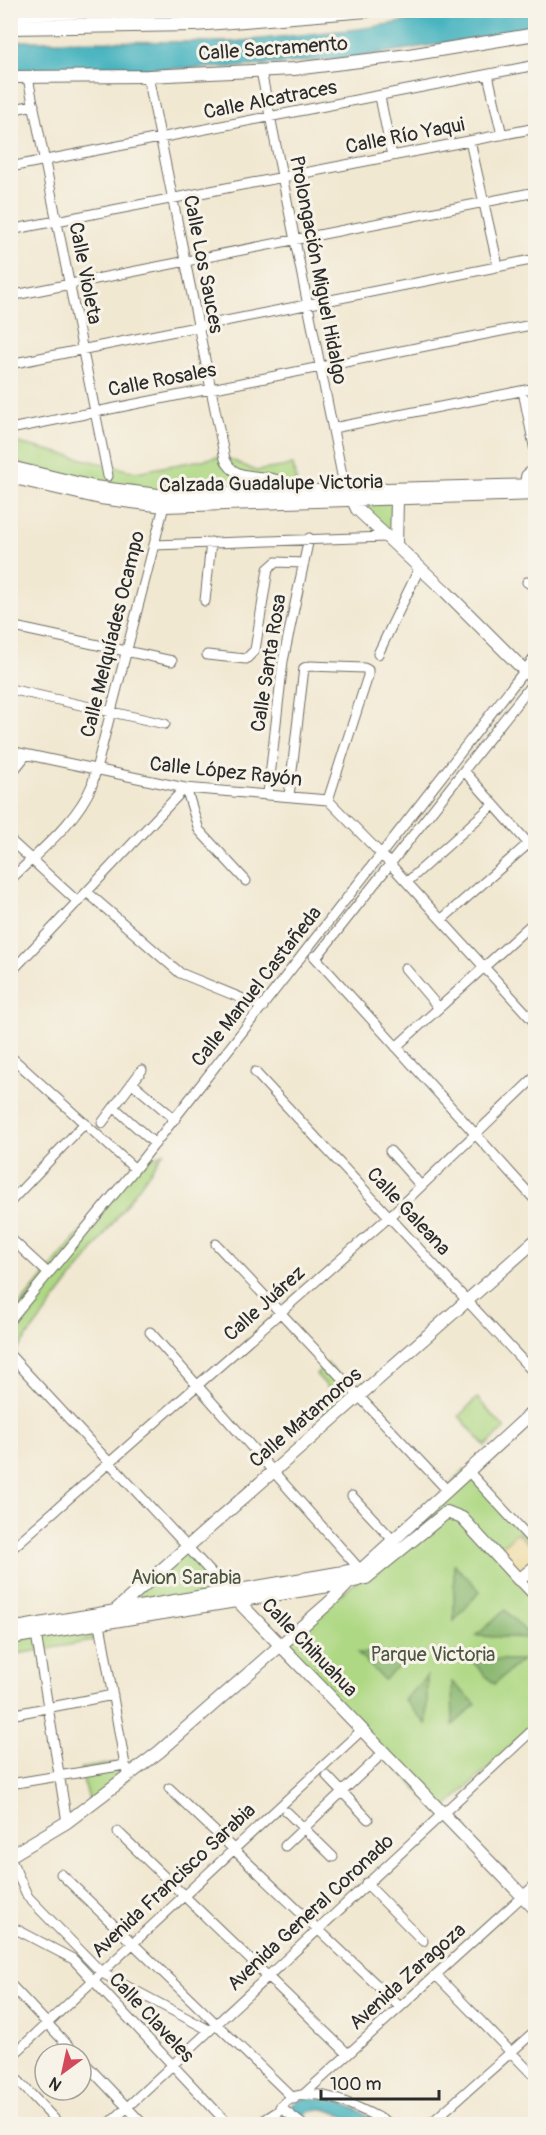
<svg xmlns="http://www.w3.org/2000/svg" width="546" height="2135" font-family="Pangolin,sans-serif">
	<rect width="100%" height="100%" fill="#f7f3e8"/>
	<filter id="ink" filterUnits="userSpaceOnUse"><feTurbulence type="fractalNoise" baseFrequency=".0167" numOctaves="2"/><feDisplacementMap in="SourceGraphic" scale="12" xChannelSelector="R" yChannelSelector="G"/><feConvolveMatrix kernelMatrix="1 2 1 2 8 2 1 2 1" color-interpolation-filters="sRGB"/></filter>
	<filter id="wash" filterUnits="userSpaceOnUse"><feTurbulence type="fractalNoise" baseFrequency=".008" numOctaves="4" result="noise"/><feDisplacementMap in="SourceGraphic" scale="24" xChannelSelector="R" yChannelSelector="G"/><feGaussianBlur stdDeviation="1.35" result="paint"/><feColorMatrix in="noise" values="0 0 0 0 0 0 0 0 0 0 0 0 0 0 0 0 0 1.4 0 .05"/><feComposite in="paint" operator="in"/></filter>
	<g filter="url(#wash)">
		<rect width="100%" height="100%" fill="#f1e8d1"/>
		<!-- green -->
		<path fill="#aed883" stroke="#6c8257" stroke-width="1.5" d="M 10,441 L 136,472 L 223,456 L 256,471 L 293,465 L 298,490 L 125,492 L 11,461 Z
			M 396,501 L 395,543 L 355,503 Z
			M 163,1153 L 94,1249 L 11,1358 L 10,1317 L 135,1166 Z
			M 327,1363 L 358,1396 L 330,1420 L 318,1406 L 332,1392 L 316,1374 Z
			M 477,1398 L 505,1429 L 485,1446 L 459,1416 Z
			M 465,1469 L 535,1546 L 535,1724 L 440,1813 L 279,1643 L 389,1556 L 428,1517 L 378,1563 Z
			M 187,1547 L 229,1592 L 112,1612 Z
			M 91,1626 L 93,1641 L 11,1655 L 11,1640 Z
			M 123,1761 L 132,1775 L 91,1806 L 80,1769 Z"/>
		<!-- forest -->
		<path fill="#8ab871" stroke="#5a724e" stroke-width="1.5" d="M 454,1564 L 480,1591 L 454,1621 Z
			M 505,1610 L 532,1638 L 476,1636 Z
			M 358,1653 L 411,1655 L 384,1680 Z
			M 470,1659 L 522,1660 L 494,1684 Z
			M 427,1676 L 427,1725 L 404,1700 Z
			M 452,1682 L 476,1704 L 453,1725 Z"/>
		<!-- sand -->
		<path fill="#eeda9e" stroke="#8c8264" stroke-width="1.5" d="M 517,1532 L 535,1551 L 535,1562 L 519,1577 L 496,1552 Z"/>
		<!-- water -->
		<path fill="#46b4c0" stroke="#387076" stroke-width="1.5" d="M 471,11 L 535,11 L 535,29 L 356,57 L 237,67 L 11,73 L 10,41 L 232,42 L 359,29 Z
			M 307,2098 L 335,2099 L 386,2124 C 379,2124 369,2126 362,2124 C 334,2115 320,2095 294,2124 L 276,2124 C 282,2111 293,2102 307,2098 Z"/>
	</g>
	<g filter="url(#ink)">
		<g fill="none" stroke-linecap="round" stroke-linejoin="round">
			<defs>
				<path id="minor" d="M 261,71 L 342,475 L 350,490
					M 488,75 L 502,135
					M 148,76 L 225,459 C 237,489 277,464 292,493
					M 28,78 L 108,476
					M 380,97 L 392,156
					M 10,110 L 34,105
					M 470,141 L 498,266
					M 10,167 L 536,65
					M 10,230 L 536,128
					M 10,296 L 536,192
					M 10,364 L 536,259
					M 523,391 L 536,456
					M 333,428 L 536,388
					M 10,429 L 536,324
					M 524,486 L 526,475 L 536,467
					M 154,545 L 386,537
					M 527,582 L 536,588
					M 205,601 L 211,542
					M 10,626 L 172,661
					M 378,654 L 420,567
					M 207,655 L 246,659 L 255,650 L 268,569 L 276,562 L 304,563
					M 10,689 L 165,724
					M 10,751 L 185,788 L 328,800 L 381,854 L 536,1024
					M 465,772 L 536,852
					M 10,775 L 26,755
					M 186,788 L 199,830 L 246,881
					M 268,794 L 283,661 L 309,538
					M 289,796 L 304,668 L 310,666 L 364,668 L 368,670 L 368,676 L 328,800
					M 10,840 L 78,902
					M 10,880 C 38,852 77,822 92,785 L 164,506
					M 407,882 L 493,805
					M 87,892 L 180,973 L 263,1007
					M 441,920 L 528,844
					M 314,956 L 536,1201
					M 316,958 L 536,679
					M 405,968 L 439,1008
					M 10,973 L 185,788
					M 396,1047 L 536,920
					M 10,1056 L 135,1169
					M 255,1072 L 536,1375
					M 132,1083 L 175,1119
					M 114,1107 L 155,1144
					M 102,1123 L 142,1070
					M 390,1151 L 421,1186
					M 10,1202 L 85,1123
					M 10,1238 L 48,1273
					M 216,1244 L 447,1490
					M 10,1320 L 135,1169 L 536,656
					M 150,1332 L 363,1573
					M 10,1355 L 230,1593
					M 468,1471 L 536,1545
					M 352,1496 L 393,1540
					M 10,1550 L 390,1216 L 536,1076
					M 519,1580 L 536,1598
					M 100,1624 L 125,1765 L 131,1774
					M 36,1634 L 67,1822
					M 10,1715 L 113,1695
					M 327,1776 L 368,1819
					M 10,1784 L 125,1765
					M 169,1788 L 400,2007
					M 287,1812 L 333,1857
					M 118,1832 L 348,2054
					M 285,1846 L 384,1752
					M 10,1858 L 28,1897 L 102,1973 L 209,2030
					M 61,1874 L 294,2099
					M 366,1883 L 423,1941
					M 10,1926 L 73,1959 L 228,2124
					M 436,1975 L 536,2078
					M 10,1984 L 76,2054
					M 10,2058 L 363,1729
					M 81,2059 L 143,2124
					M 10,2072 L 59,2124
					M 303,2095 L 536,1884
					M 280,2107 L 302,2124
					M 109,2124 L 536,1727
					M 258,2124 L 277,2112
					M 273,2124 C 289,2066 358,2108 391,2124
					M 430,2124 L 536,2030"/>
				<path id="major" d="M 10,77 L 148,76 L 294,69 L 409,55 L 536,34
					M 10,467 L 94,487 L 158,495 L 536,485
					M 10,477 L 100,498 L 164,506 L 536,494
					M 351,496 L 357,509 L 446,592 L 536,682
					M 396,545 L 397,500
					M 230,1593 L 536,1910
					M 100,1624 L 536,1240
					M 10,1629 L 361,1569
					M 10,1638 L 347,1583 L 366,1578 L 447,1512 L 462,1518 L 519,1580 L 536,1566
					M 10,1856 L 67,1822 L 159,1752 L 331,1601 L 362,1569 L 536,1409"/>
				<path id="highway" d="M 10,13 L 170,10
					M 10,27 L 194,24 L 367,10"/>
			</defs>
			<!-- minor casing -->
			<use href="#minor" stroke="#706d65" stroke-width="11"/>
			<!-- major casing -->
			<use href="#major" stroke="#706d65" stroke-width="14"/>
			<!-- highway casing -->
			<use href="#highway" stroke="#706d65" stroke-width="16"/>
			<!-- minor -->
			<use href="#minor" stroke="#fff" stroke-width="9"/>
			<!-- major -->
			<use href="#major" stroke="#fff" stroke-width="12"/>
			<!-- highway -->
			<use href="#highway" stroke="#fff" stroke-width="14"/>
		</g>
	</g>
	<g text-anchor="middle" stroke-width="6" stroke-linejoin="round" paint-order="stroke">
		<!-- street labels -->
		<g font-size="20" fill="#2b2b2b" stroke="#f7f3e8">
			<text transform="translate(273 48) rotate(-4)" y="7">Calle Sacramento</text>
			<text transform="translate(270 99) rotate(-11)" y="7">Calle Alcatraces</text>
			<text transform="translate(405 135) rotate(-11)" y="7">Calle Río Yaqui</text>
			<text transform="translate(204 264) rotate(79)" y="7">Calle Los Sauces</text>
			<text transform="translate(319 270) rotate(79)" y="7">Prolongación Miguel Hidalgo</text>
			<text transform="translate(86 273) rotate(79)" y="7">Calle Violeta</text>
			<text transform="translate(162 379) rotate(-11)" y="7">Calle Rosales</text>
			<text transform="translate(271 483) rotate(-1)" y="7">Calzada Guadalupe Victoria</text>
			<text transform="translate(112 634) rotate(-76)" y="7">Calle Melquíades Ocampo</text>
			<text transform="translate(268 663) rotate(-81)" y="7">Calle Santa Rosa</text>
			<text transform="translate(226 771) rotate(6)" y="7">Calle López Rayón</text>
			<text transform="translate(256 986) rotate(-52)" y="7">Calle Manuel Castañeda</text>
			<text transform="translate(409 1211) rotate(47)" y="7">Calle Galeana</text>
			<text transform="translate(264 1303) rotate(-42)" y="7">Calle Juárez</text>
			<text transform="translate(305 1417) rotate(-41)" y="7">Calle Matamoros</text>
			<text transform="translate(310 1647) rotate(46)" y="7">Calle Chihuahua</text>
			<text transform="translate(173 1880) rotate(-43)" y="7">Avenida Francisco Sarabia</text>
			<text transform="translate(310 1912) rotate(-43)" y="7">Avenida General Coronado</text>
			<text transform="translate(407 1976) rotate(-42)" y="7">Avenida Zaragoza</text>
			<text transform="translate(152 2017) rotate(47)" y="7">Calle Claveles</text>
		</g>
		<!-- park labels -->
		<g font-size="20" fill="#4c5641" stroke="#f7f3e8">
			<text x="186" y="1584">Avion Sarabia</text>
			<text x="433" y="1661">Parque Victoria</text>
		</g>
	</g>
	<!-- margin -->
	<rect width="546" height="2135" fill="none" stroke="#f7f3e8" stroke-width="36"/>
	<!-- north arrow -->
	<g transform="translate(63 2072) rotate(213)"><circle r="28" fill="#f7f3e8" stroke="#a5a39c" stroke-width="1.5"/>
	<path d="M0-4.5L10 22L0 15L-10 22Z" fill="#d1495b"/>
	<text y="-9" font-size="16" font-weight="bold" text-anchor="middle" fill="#2b2b2b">N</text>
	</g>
	<!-- scale -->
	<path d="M321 2090v9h118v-9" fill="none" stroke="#2b2b2b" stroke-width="3"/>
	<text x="330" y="2090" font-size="18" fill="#2b2b2b" stroke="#f7f3e8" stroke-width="4.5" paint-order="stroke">100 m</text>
</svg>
